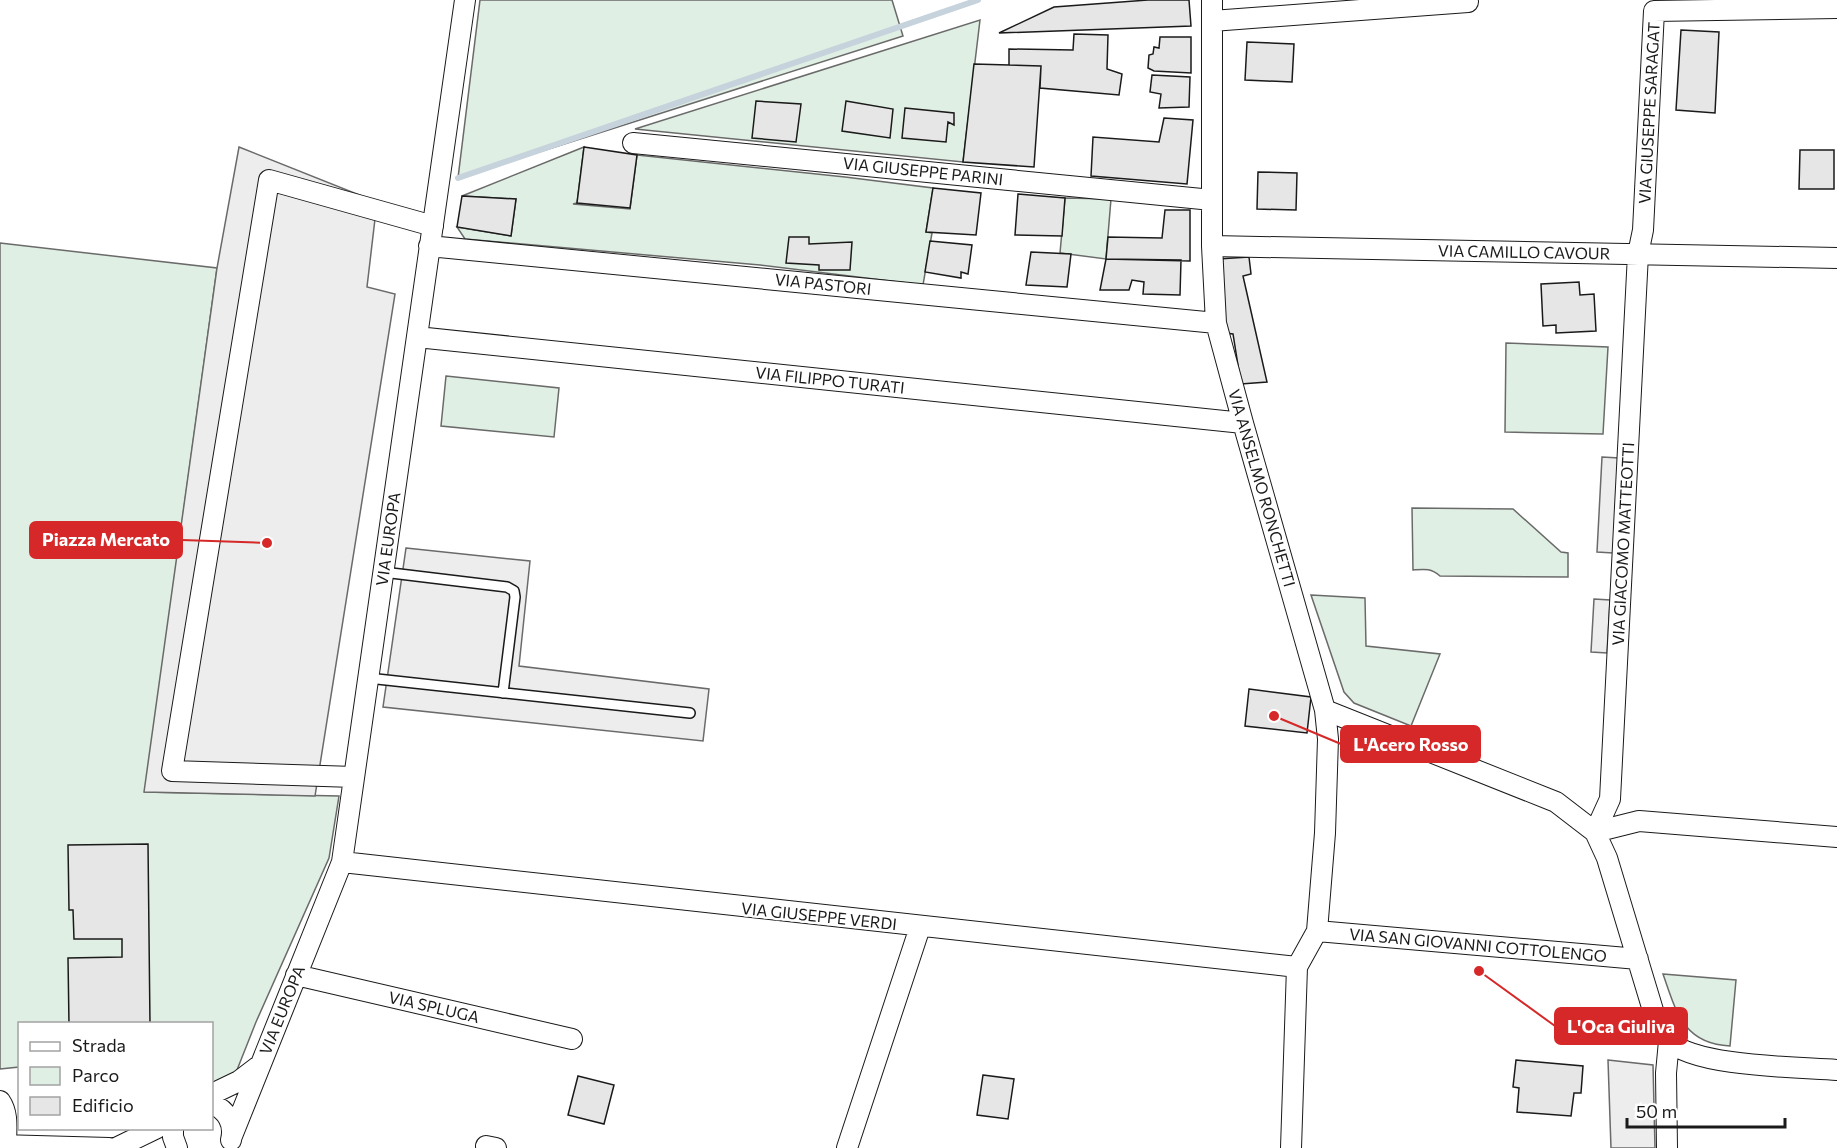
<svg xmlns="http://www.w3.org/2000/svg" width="1837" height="1148" font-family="Commissioner,sans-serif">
	<rect width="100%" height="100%" fill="#fff"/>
	<!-- green -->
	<path fill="#e0efe3" stroke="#6a6a6a" stroke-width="1.5" d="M 480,0 L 892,0 L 903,36 L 458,178 Z
		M 980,20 L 963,162 L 635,129 Z
		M 584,147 L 577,203 L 573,204 L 630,209 L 637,155 L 845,177 L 933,188 L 926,232 L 932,233 L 923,285 L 760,265 L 465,239 L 457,227 L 511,236 L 516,199 L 462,196 Z
		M 1065,198 L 1111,199 L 1106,259 L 1060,253 Z
		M 0,243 L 217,268 L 145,792 L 339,796 L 329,858 L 256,1022 L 235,1075 L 219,1082 L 212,1082 L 212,1024 L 20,1024 L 19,1067 L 0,1069 Z
		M 1506,343 L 1608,347 L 1603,434 L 1505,432 Z
		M 446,376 L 559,388 L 554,437 L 441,426 Z
		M 1412,508 L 1513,509 L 1561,552 L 1568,553 L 1568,577 L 1440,576 C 1431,568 1425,569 1413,570 Z
		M 1311,595 L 1365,598 L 1366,646 L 1440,654 L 1411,726 L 1354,703 L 1344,692 Z
		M 1663,974 L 1736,980 L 1730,1046 C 1683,1044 1676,1011 1663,974 Z"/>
	<!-- parking -->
	<path fill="#ededed" stroke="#6a6a6a" stroke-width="1.5" d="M 239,147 L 377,202 L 367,287 L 395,294 L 315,796 L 144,792 L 217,268 Z
		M 1602,457 L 1619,458 L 1613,553 L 1597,552 Z
		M 406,548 L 530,561 L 519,666 L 709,689 L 703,741 L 383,707 Z
		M 1594,599 L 1610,600 L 1607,653 L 1591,652 Z
		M 1608,1060 L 1653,1065 L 1655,1148 L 1611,1148 Z"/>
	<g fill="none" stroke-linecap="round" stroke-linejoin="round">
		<!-- stream -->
		<path stroke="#c6d2dc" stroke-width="6" d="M 458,178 L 978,0"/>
	</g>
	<!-- building -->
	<path fill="#e6e6e6" stroke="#1a1a1a" stroke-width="1.5" d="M 1148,0 L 1189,0 L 1191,26 L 999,33 L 1054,7 Z
		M 1681,30 L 1719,32 L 1715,113 L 1676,110 Z
		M 1074,34 L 1108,35 L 1107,69 L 1122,74 L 1119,95 L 1040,88 L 1041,66 L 1009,65 L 1009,49 L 1073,50 Z
		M 1160,37 L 1191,37 L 1191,73 L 1154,71 L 1148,68 L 1149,55 L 1153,54 L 1154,47 L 1159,48 Z
		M 1247,42 L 1294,44 L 1292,82 L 1245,80 Z
		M 974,64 L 1041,66 L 1034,167 L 963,162 Z
		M 1152,75 L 1190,77 L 1189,107 L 1159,108 L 1161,94 L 1150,92 Z
		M 756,101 L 801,104 L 796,142 L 752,138 Z
		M 846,101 L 893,109 L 890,138 L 842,131 Z
		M 905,108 L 954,113 L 954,125 L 948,122 L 946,142 L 902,138 Z
		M 1164,118 L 1193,120 L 1187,184 L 1091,176 L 1093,137 L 1159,142 Z
		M 584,147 L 637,155 L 630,208 L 577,203 Z
		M 1800,150 L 1834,150 L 1834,189 L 1799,189 Z
		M 1258,172 L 1297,173 L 1296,210 L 1257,209 Z
		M 933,188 L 981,193 L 976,235 L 926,232 Z
		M 1018,194 L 1065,198 L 1062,236 L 1015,235 Z
		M 462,196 L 516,199 L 511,236 L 457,227 Z
		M 1165,210 L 1190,210 L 1190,261 L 1106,259 L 1108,237 L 1162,238 Z
		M 789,237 L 809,237 L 809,244 L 852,242 L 850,270 L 819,270 L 819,265 L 786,263 Z
		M 930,241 L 972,245 L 968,274 L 961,272 L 961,278 L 925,272 Z
		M 1031,252 L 1071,254 L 1067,287 L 1026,285 Z
		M 1249,257 L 1251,274 L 1243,276 L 1267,382 L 1241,384 L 1233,334 L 1225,333 L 1218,259 Z
		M 1106,259 L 1181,260 L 1180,295 L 1143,294 L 1144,282 L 1132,280 L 1129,290 L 1100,290 Z
		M 1579,282 L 1580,295 L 1594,294 L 1596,331 L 1556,333 L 1556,325 L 1543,326 L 1541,284 Z
		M 1249,689 L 1311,697 L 1307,733 L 1245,726 Z
		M 148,844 L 150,1024 L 69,1024 L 68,958 L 122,957 L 122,939 L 74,939 L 73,910 L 69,910 L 68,845 Z
		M 1516,1060 L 1583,1066 L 1581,1093 L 1574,1093 L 1571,1116 L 1517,1112 L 1519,1088 L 1513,1087 Z
		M 983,1075 L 1014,1079 L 1008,1119 L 977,1115 Z
		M 578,1076 L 614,1085 L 604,1124 L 568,1115 Z"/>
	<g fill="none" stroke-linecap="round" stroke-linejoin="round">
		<defs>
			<path id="lane" d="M 383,572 L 507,587 L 514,591 L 515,597 L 503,693
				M 368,678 L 690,713"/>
			<path id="street" d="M 1212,0 L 1212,246 L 1216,323 L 1243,423 L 1325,710 L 1328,739 L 1325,833 L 1317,931 L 1297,967 L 1291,1148
				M 1212,21 L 1468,2
				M 633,143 L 1212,200
				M 429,246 L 1216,323
				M 1212,246 L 1837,258
				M 417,337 L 1243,423
				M 1325,710 L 1556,802 L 1595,832 L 1607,858 L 1655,1017 C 1660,1024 1663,1035 1669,1041 C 1695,1067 1799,1067 1837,1070
				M 354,777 L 172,771 L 269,180 L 433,226
				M 1595,832 L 1610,799 L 1638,254 L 1643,230 L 1654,11 L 1837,8
				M 1595,832 L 1639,821 L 1837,837
				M 342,862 L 1297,967
				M 1317,931 L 1638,959
				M 296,975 L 572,1039
				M 212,1094 L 239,1081 L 260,1065
				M 0,1101 C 9,1114 6,1130 6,1145
				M 212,1104 C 227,1110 235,1124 231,1140
				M 173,1128 L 173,1137 L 177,1148
				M 232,1136 L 342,862 L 465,0
				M 0,1145 L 109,1148
				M 486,1146 L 496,1148
				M 116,1148 L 157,1128
				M 847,1148 L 920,927
				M 1667,1148 L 1666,1073 L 1669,1041"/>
		</defs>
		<!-- lane casing -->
		<use href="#lane" stroke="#1a1a1a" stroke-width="12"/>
		<!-- street casing -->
		<use href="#street" stroke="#1a1a1a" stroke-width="22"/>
		<!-- lane -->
		<use href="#lane" stroke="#fff" stroke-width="9"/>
		<!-- street -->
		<use href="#street" stroke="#fff" stroke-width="20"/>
	</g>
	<g text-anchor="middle" stroke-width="4.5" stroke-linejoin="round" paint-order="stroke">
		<!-- street labels -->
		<g font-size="16" fill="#1a1a1a" stroke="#fff">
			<text transform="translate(1649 113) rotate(-87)" y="6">VIA GIUSEPPE SARAGAT</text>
			<text transform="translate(923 171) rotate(6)" y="6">VIA GIUSEPPE PARINI</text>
			<text transform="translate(1524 252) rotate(1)" y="6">VIA CAMILLO CAVOUR</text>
			<text transform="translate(823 284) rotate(6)" y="6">VIA PASTORI</text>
			<text transform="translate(830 380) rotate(6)" y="6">VIA FILIPPO TURATI</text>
			<text transform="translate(1262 488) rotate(74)" y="6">VIA ANSELMO RONCHETTI</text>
			<text transform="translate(388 539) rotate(-82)" y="6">VIA EUROPA</text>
			<text transform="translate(1623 544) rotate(-87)" y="6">VIA GIACOMO MATTEOTTI</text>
			<text transform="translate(819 916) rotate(6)" y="6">VIA GIUSEPPE VERDI</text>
			<text transform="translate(1478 945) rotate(5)" y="6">VIA SAN GIOVANNI COTTOLENGO</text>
			<text transform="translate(434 1007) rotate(13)" y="6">VIA SPLUGA</text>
			<text transform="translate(282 1010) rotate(-68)" y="6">VIA EUROPA</text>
		</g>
	</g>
	<!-- callouts -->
	<path fill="none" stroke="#d62828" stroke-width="2" d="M267 543L182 540M1274 716L1341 744M1479 971L1555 1026"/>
	<g fill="#d62828" stroke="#fff" stroke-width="2">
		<circle cx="267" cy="543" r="6"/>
		<circle cx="1274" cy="716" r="6"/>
		<circle cx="1479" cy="971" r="6"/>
	</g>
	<g fill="#d62828" stroke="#d62828" stroke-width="2">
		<rect x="30" y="522" width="152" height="36" rx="6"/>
		<rect x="1341" y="726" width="139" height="36" rx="6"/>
		<rect x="1555" y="1008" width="132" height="36" rx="6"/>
	</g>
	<g font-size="18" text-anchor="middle" font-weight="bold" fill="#fff">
		<text x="106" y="546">Piazza Mercato</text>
		<text x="1411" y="751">L'Acero Rosso</text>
		<text x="1621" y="1033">L'Oca Giuliva</text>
	</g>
	<!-- legend -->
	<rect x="18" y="1022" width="195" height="108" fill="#ffffff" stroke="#a3a3a3" stroke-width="1.5"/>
	<rect x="30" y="1042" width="30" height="9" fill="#ffffff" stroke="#a3a3a3" stroke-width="1.5"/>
	<text x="72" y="1052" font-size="18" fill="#1a1a1a">Strada</text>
	<rect x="30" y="1067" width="30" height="18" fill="#e0efe3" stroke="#a3a3a3" stroke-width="1.5"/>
	<text x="72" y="1082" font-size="18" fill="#1a1a1a">Parco</text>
	<rect x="30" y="1097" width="30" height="18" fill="#e6e6e6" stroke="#a3a3a3" stroke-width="1.5"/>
	<text x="72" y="1112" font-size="18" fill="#1a1a1a">Edificio</text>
	<!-- scale -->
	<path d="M1627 1118v9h158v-9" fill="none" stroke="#1a1a1a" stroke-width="3"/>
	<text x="1636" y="1118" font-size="18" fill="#1a1a1a" stroke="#ffffff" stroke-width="4.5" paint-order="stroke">50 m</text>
</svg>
